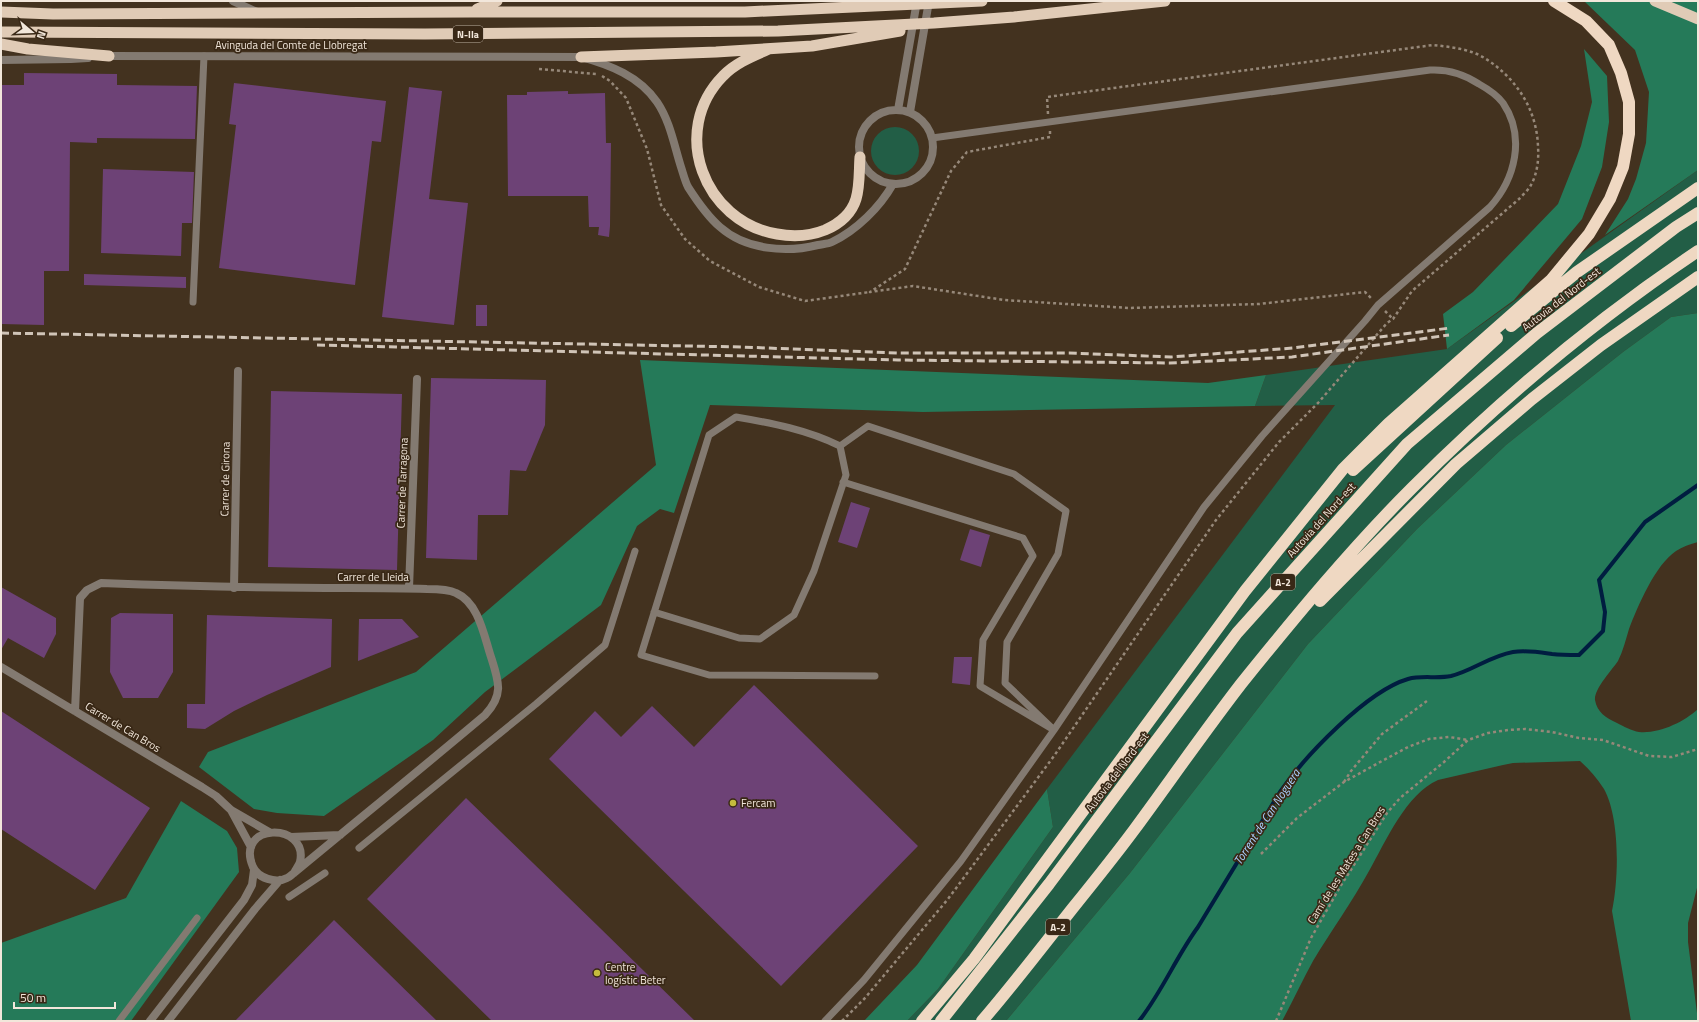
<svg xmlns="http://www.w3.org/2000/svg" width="1699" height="1022" font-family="'Titillium Web',sans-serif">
	<rect width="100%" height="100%" fill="#43321f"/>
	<!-- green -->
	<path fill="#225e46" d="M871 151a24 24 0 1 1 48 0a24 24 0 1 1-48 0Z
		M 1698,170 L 1698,313 L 1671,317 L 1623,352 L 1506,445 L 1417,529 L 1308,644 L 1130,873 L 1006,1021 L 907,1021 L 938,989 L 1053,827 L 1047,789 L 1335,405 L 1255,406 L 1266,375 L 1447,349 Z"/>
	<!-- forest -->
	<path fill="#257a59" d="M 1584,1 L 1698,1 L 1698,170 L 1605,235 L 1628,199 L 1636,179 L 1646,143 L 1649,92 L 1635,50 Z
		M 1584,49 L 1607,76 L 1609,122 L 1602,167 L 1582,219 L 1514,300 L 1447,349 L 1443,314 L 1473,292 L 1558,204 L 1581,146 L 1592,102 Z
		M 1698,313 L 1698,542 C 1690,544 1682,547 1676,551 C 1655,565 1638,606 1629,629 C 1626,639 1623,651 1618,661 C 1612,670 1594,689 1595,700 C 1597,712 1606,718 1617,723 C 1623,726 1632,731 1639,732 C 1659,734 1684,722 1698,709 L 1698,884 L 1688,923 L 1688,942 L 1698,1021 L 1631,1021 L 1612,911 C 1619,878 1620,818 1604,789 C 1597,778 1589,769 1580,761 L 1513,763 L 1503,765 L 1438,780 C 1406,794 1386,841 1369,871 C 1352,902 1331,931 1313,961 C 1302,981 1293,1001 1282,1021 L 1006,1021 L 1130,873 L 1308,644 L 1417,529 L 1506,445 L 1623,352 L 1671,317 Z
		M 640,360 L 1208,383 L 1266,375 L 1255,406 L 923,412 L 710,405 L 674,513 L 660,509 L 637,526 L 601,605 L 485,692 L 433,740 L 324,816 L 277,813 L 254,809 L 199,767 L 208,752 L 416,672 L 656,465 Z
		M 1047,789 L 1053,827 L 938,989 L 907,1021 L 864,1021 L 917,965 Z
		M 181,801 L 227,831 L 237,848 L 239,872 L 131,1021 L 1,1021 L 1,943 L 126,898 Z"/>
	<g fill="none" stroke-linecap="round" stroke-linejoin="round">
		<!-- stream -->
		<path stroke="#001d40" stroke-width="4" d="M 1139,1021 C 1162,992 1176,957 1198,927 L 1280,792 C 1305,756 1367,691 1408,679 C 1422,675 1437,679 1451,676 C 1472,671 1490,656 1513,652 C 1527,650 1538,652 1552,654 C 1561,655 1570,655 1579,655 L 1603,631 L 1605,612 L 1599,580 L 1645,522 L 1698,485"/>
	</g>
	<!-- building -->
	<path fill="#6d4276" d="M 24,73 L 117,74 L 117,85 L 197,86 L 195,139 L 97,138 L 97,143 L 70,142 L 69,271 L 44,271 L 44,325 L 1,324 L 1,85 L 24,85 Z
		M 234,83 L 386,101 L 381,142 L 372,141 L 355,285 L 219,268 L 236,125 L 229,124 Z
		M 409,87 L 442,91 L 429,199 L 468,203 L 454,325 L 382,317 Z
		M 568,91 L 568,94 L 605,93 L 606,143 L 611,143 L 610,226 L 609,237 L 598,235 L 599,227 L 589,227 L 588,196 L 508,196 L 507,95 L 527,95 L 527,92 Z
		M 103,169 L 194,172 L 192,223 L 182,223 L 181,256 L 101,253 Z
		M 84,274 L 186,277 L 186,288 L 84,285 Z
		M 476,305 L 487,305 L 487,326 L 476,326 Z
		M 431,378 L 546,380 L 545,425 L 526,471 L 510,470 L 508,515 L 478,515 L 477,560 L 426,558 Z
		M 271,391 L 402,394 L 397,570 L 268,567 Z
		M 851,502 L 870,508 L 857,548 L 838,542 Z
		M 970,529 L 990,535 L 981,567 L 960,560 Z
		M 1,587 L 56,618 L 56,634 L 44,658 L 8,638 L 1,650 Z
		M 120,613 L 173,614 L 173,672 L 158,698 L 123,698 L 110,672 L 111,618 Z
		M 207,615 L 332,619 L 331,667 L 267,695 L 234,711 L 205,729 L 187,728 L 187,704 L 205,704 Z
		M 359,619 L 402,619 L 419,637 L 358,661 Z
		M 954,657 L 972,657 L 970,685 L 952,683 Z
		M 754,685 L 918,846 L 781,986 L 549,759 L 595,711 L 621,737 L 652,706 L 694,747 Z
		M 1,711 L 150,808 L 95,890 L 1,829 Z
		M 466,798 L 600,928 L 695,1021 L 492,1021 L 367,899 Z
		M 334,920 L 437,1021 L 235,1021 Z"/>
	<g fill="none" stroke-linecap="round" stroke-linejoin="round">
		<!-- path -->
		<path stroke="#968879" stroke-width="2.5" stroke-dasharray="3 3" stroke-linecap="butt" d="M 539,69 L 596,74
			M 602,76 L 610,81 L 626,98 L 647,149 L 661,205 L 685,239 L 710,261 L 759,287 L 805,301 L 870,292
			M 1050,131 L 1050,137 L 967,152 L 951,171 L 905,269 L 870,292 L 913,286 L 1004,300 L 1129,308 L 1259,304 L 1365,292 L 1372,299
			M 1385,311 L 1393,319
			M 1344,782 L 1351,771 L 1382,734 L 1427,701
			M 1261,854 L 1297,818 L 1344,782 L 1382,761 L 1408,747 L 1429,739 L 1449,737 L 1468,740
			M 842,1021 L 865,998 L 948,899 L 1054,756 L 1216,520 L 1279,442 L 1318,403 L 1387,323 L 1393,319 L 1412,291 L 1519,199 C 1523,195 1528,190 1531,185 C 1537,174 1539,160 1538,147 C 1537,110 1517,79 1486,59 C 1471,49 1451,47 1433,45 L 1047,97 L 1048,114
			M 1276,1021 L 1311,938 L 1340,887 L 1387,813 L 1400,798 L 1444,762 L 1468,740 L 1488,733 L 1508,730 L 1525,729 L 1552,732 L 1579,738 L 1603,740 L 1649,756 L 1672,757 L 1698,749"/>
		<!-- service -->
		<path stroke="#837a71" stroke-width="7" d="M 193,302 L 204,56
			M 840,446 L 868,426 L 1014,474 L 1066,511 L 1058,554 L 1007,642 L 1005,683 L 1054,730 L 980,686 L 983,640 L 1033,556 L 1023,538 L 843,482
			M 654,612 L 739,638 L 760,639 L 794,615 L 814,571 L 846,475 L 840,446 C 808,430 772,423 736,417 L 709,435 L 641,655 L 709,675 L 875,676
			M 359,848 L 536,704 L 605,645 L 635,551
			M 289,897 L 325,873
			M 119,1021 L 197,918
			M 825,1021 L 864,980 L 961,861 L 1054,730 L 1204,507 L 1262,436 L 1365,321 L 1378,305 L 1490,207 C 1515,179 1526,137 1503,103 C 1497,95 1488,89 1479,84 C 1464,74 1449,69 1430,70 L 932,138"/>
		<!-- minor -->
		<path stroke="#837a71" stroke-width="8" d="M 233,1 L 257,12
			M 103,56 L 581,57 C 610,65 639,76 657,102 C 670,121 674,145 681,167 C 683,173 685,181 688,187 C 697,201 707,216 720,227 C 746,250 786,253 818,245 C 822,244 828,244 832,242 C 857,230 880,207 893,184
			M 1,60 L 71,59 L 88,58
			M859 147a37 37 0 1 1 74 0a37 37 0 1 1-74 0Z
			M 898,110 L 917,1
			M 910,112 L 929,1
			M 234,588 L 238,371
			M 409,588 L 417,379
			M 1,667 L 202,787 L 216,796 L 231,810 L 269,832
			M 75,711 L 80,598 L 87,590 L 101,583 C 183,586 265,588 348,588 C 374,588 400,588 427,589 C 436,589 448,589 456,593 C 479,603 484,636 491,657 C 499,682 504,695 485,715 C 422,768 358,820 294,873 C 292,874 290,877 287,878 C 276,884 258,878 253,867 C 234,822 309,822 300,862 C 299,865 296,869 294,873
			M 231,810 L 251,847
			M 291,837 L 340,835
			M 150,1021 L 244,900 L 252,885 L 254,870
			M 168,1021 L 255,909 L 280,880"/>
		<!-- trunk -->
		<path stroke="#e0cbb6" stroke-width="11" d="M 1655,1 L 1698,19
			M 477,9 L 497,1
			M 1,12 L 53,14 L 471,12 L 745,12 L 982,1
			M 1,32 L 425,34 L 778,31 L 934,23 L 1014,17 L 1165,1
			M 1,44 L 28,49 L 109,56
			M 769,49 C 753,56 735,63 723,76 C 669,131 704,222 777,234 C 793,237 810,236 825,230 C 839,224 851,215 856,199 C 860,186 859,170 860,157
			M 581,57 L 716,52 L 812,46 L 900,31"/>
		<!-- motorway -->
		<path stroke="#efd8c2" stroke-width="12" d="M 1511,326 L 1577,272 L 1698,188
			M 1353,470 L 1497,338
			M 1320,601 L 1456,464 L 1532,399 L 1601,345 L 1698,277
			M 922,1021 L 974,959 L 1245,591 L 1343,469 L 1388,424 L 1551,280 L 1589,234 L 1610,199 L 1623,167 L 1629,134 L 1629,102 L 1621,73 L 1609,45 L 1586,21 L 1554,1
			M 941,1021 L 1049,884 L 1237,633 L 1407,444 L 1537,333 L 1676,227 L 1698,213
			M 982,1021 C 1013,985 1042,947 1072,909 C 1093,883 1114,857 1134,830 C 1170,781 1204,732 1241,684 C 1295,617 1351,549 1412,488 C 1500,400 1595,320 1698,251"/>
		<!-- rail -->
		<path stroke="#d0c4b7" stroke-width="3" stroke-dasharray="8 4" stroke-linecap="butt" d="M 1,333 L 741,347 L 897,353 L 1069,353 L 1171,357 L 1293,348 L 1450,328
			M 317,345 L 898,360 L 1170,363 L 1292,357 L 1449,335"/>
	</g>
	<!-- markers -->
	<g fill="#c5bc3d" stroke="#392816" stroke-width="1.5">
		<circle cx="733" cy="803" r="4"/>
		<circle cx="597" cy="973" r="4"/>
	</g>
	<g text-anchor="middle" stroke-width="3.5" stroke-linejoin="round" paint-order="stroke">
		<!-- shield labels -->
		<g fill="#392816" stroke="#baaea0" stroke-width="1">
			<rect x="453" y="26" width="30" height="16" rx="3"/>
			<rect x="1271" y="574" width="24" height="16" rx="3"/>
			<rect x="1046" y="919" width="24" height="16" rx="3"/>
		</g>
		<g font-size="10" font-weight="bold" fill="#f2e7db">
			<text x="468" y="38">N-IIa</text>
			<text x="1283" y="586">A-2</text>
			<text x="1058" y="931">A-2</text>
		</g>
		<!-- street labels -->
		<g font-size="11" fill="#f2e7db" stroke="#392816">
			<text x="291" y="49">Avinguda del Comte de Llobregat</text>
			<text transform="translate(1561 299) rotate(-38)" y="4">Autovia del Nord-est</text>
			<text transform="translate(225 479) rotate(-89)" y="4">Carrer de Girona</text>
			<text transform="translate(402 483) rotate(-88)" y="4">Carrer de Tarragona</text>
			<text transform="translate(1321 520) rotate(-48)" y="4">Autovia del Nord-est</text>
			<text x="373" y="581">Carrer de Lleida</text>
			<text transform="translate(123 727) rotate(31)" y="4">Carrer de Can Bros</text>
			<text transform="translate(1117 772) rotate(-53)" y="4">Autovia del Nord-est</text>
			<text transform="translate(1346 865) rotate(-58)" y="4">Camí de les Mates a Can Bros</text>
		</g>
		<!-- poi labels -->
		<g font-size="11" fill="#f2e7db" stroke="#392816" text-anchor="start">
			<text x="741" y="807">Fercam</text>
			<text x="605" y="971">Centre<tspan x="605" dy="13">logístic Beter</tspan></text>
		</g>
		<!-- water labels -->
		<g font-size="12" font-style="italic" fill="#abd1ff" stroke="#392816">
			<text transform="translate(1267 817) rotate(-57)" y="4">Torrent de Can Noguera</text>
		</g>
	</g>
	<!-- border -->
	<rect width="1699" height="1022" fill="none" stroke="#f2e7db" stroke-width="4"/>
	<!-- north arrow -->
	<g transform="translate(32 32) rotate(109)" stroke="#392816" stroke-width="3" paint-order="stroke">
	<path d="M0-3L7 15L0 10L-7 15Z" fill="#f2e7db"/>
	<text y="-6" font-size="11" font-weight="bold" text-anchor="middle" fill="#f2e7db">N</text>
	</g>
	<!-- scale -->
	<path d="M14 1002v6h101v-6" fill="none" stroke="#f2e7db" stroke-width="2"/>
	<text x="20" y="1002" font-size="12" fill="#f2e7db" stroke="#392816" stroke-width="3" paint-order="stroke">50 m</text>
</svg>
